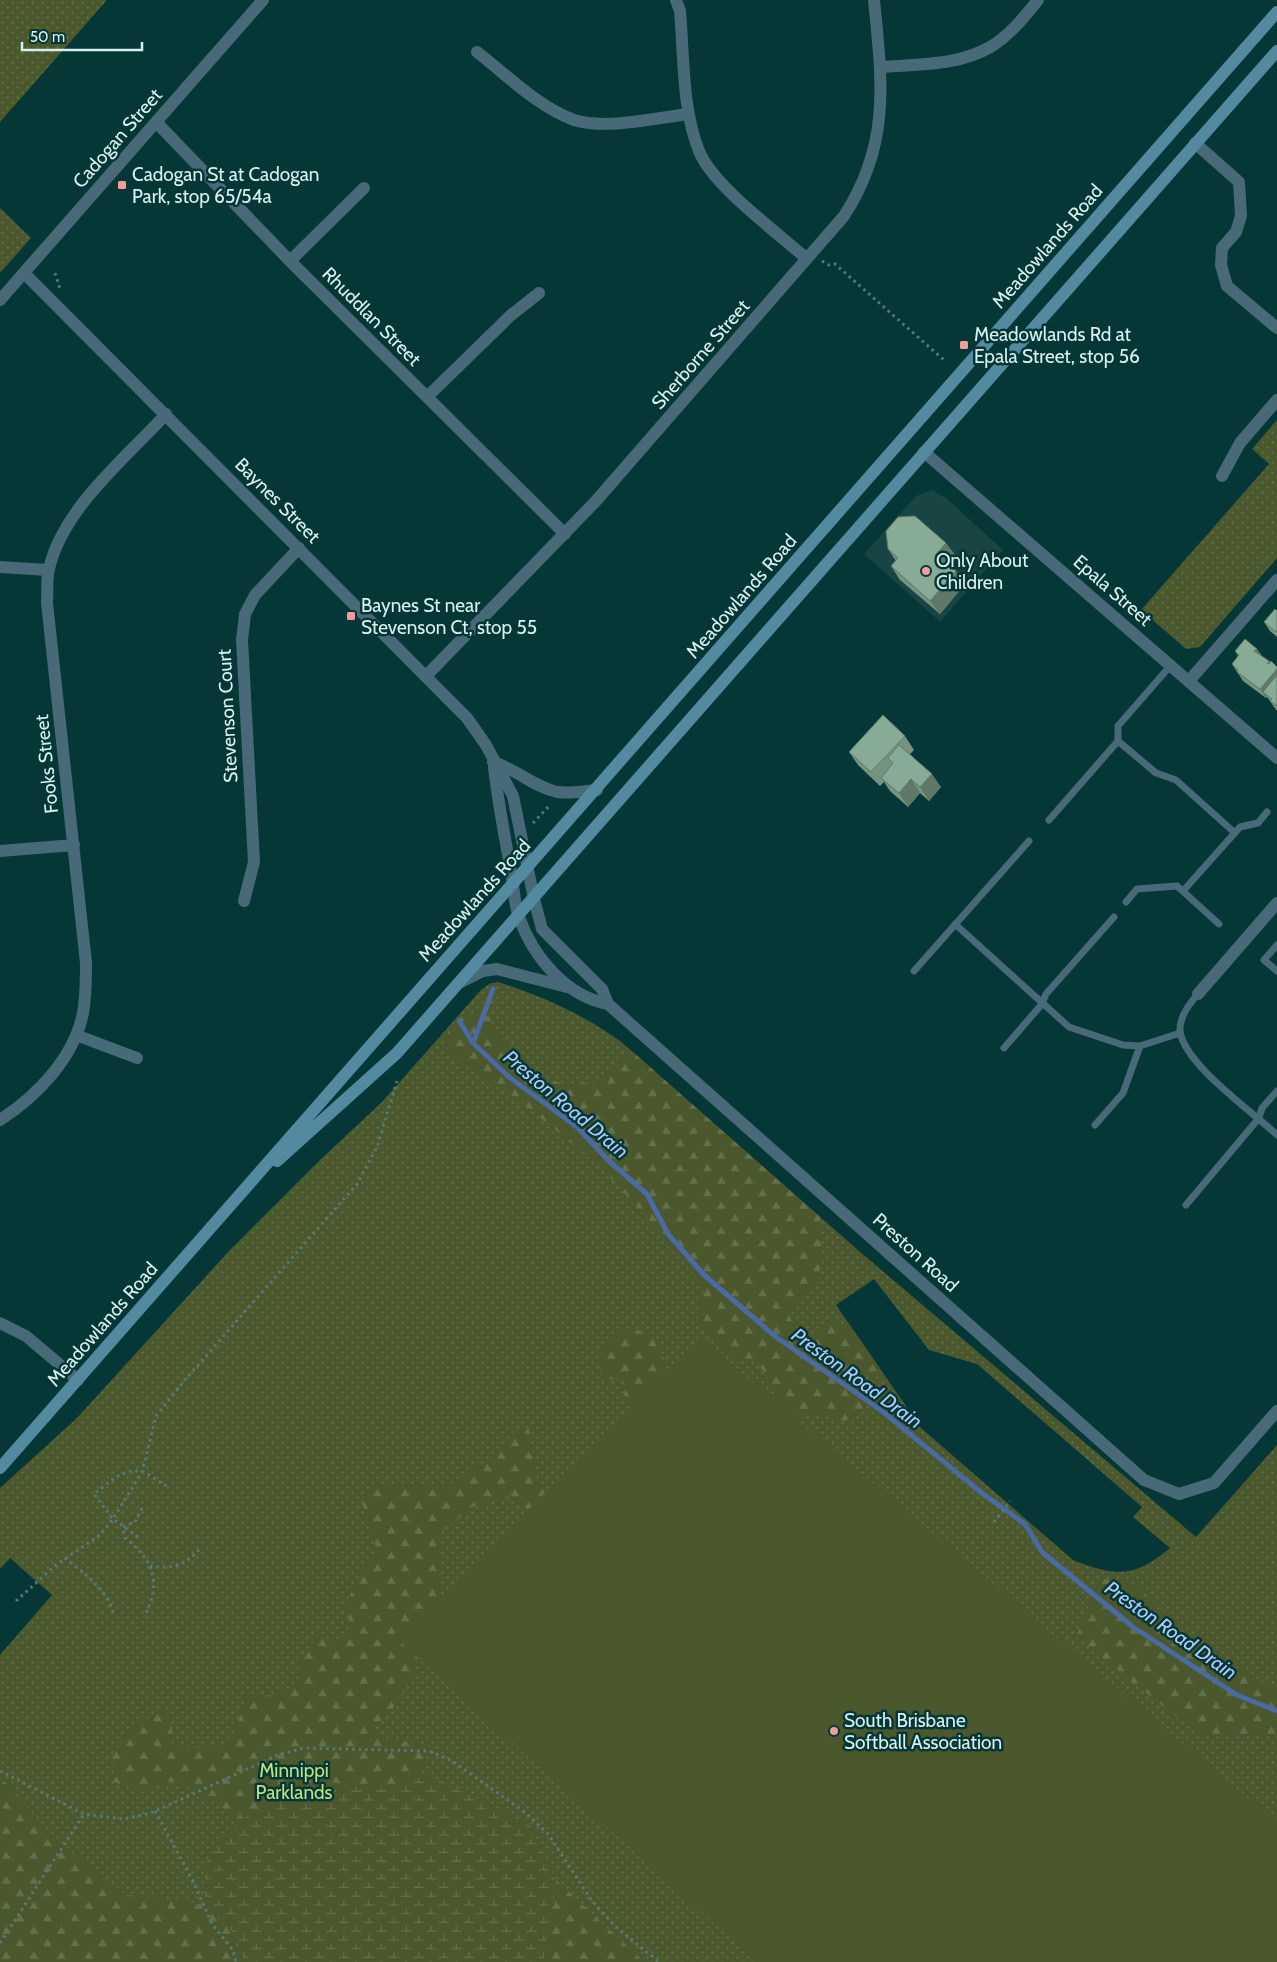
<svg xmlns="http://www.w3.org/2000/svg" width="1277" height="1962" font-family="Cabin,sans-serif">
	<defs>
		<pattern id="grass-dots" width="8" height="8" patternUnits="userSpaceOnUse" patternTransform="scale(1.25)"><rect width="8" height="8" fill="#4b582d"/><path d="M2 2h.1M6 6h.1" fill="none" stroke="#64704c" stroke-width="1.8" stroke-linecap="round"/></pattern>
		<pattern id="forest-firs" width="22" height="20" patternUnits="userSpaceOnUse" patternTransform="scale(1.25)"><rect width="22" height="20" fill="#4b582d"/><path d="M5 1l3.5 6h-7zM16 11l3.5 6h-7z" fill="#64704c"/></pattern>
		<pattern id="wetland-marsh" width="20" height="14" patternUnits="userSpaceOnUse" patternTransform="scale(1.25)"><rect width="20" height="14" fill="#4b582d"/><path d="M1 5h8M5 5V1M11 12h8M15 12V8" fill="none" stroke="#64704c"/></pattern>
	</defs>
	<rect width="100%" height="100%" fill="#043735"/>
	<!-- built -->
	<path fill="#184443" d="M 932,490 L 946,498 L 1003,550 L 940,622 L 864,554 L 916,496 Z"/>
	<!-- grass -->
	<path fill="url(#grass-dots)" fill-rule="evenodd" d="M 0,0 L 107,0 L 0,122 Z
		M 0,208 L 31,238 L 0,273 Z
		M 1277,420 L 1277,558 L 1200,647 L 1186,649 L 1141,610 L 1269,464 L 1252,449 Z
		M 498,982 C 544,997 580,1013 620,1041 L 859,1251 L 1196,1537 L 1277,1445 L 1277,1962 L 0,1962 L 0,1655 L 52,1595 L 10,1558 L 0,1569 L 0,1488 L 77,1418 L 229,1251 L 320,1160 L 382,1102 L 480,991 L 489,984 ZM 874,1279 L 929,1350 L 977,1364 L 1142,1507 L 1133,1517 L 1170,1548 C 1134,1578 1116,1577 1073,1560 L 921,1428 L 836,1305 Z"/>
	<!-- forest -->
	<path fill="url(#forest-firs)" d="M 466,1012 L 489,1016 L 497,1034 L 509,1040 L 523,1071 L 564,1084 L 600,1082 L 633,1052 L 820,1217 L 822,1259 L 816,1287 L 789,1316 L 798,1330 L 810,1336 L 832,1322 L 851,1327 L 881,1370 L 861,1378 L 868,1393 L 865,1411 L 845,1421 L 816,1414 L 805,1416 L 796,1427 L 773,1399 L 775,1391 L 761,1367 L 747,1358 L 738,1361 L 725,1355 L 697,1321 L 704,1288 L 664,1236 L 598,1165 L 520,1101 L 463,1064 L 451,1054 L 445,1044 L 449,1028 Z
		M 633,1329 C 663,1336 659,1349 669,1374 L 632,1406 L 624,1397 L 626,1377 L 607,1380 C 586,1356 606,1331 633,1329 Z
		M 529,1429 L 537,1478 L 547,1496 L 529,1510 L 508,1496 L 472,1507 L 441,1533 L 438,1614 L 407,1687 L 390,1713 L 373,1728 L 380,1738 L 430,1745 C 427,1754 425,1769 419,1774 C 392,1800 348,1785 316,1780 L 273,1808 L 241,1819 L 177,1780 L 140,1790 L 114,1782 L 112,1755 L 133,1728 L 163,1707 L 172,1725 L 171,1747 L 203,1748 L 231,1743 L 246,1697 L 275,1695 L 297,1685 L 301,1660 L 317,1636 L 335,1643 L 350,1627 L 347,1604 L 355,1582 L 377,1553 L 372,1532 L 362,1503 L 373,1487 L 399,1484 L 445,1488 L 503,1450 L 511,1433 Z
		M 1100,1578 L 1136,1585 L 1193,1642 L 1277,1691 L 1277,1736 L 1202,1737 L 1076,1637 Z
		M 0,1779 L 9,1785 L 41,1823 L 76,1856 L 126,1895 L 164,1898 L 204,1905 L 233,1932 L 245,1962 L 0,1962 Z
		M 556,1880 L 644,1962 L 543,1962 Z"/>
	<!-- wetland -->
	<path fill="url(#wetland-marsh)" d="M 421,1772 L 530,1825 L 556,1880 L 543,1962 L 245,1962 L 233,1932 L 204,1905 L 207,1860 L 241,1819 L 276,1807 L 316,1779 L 369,1789 L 400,1787 Z"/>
	<!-- garden -->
	<path fill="#4b582d" d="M 700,1338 L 1277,1822 L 1277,1962 L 757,1962 L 398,1640 Z"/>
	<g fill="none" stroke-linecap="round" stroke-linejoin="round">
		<!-- stream -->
		<path stroke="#4a6aa3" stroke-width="5" d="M 460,1022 L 473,1043 L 509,1077 L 577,1127 L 609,1161 L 647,1194 L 668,1234 L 704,1275 L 776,1337 L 882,1411 L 983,1494 L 1025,1524 L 1042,1552 L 1133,1627 L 1237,1695 L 1277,1711
			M 473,1043 L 493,989"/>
		<!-- path -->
		<path stroke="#527b79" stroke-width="3" stroke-dasharray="2.5 4" stroke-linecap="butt" d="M 822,261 L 829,265 L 835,264 L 944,360
			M 55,273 L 60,289
			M 533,823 L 551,804
			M 142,1508 L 135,1522 L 123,1527 L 125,1538 C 154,1560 162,1584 144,1617
			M 994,1522 L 1010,1501
			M 138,1537 L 113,1519 L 94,1494 C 107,1484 125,1466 143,1472 C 151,1475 159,1482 167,1486
			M 65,1558 C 83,1573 106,1588 113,1612
			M 150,1566 C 172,1569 184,1566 199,1550
			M 16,1601 L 56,1565 L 100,1535 L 113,1519 L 142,1472 L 156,1416 L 184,1381 L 357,1184 L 377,1147 L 397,1081
			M 0,1771 L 84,1814 L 124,1819 L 151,1813 L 278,1755 L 304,1748 L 429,1751 L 451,1760 L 526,1813 L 548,1834 L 592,1901 L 616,1927 L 659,1962
			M 155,1811 L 193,1881 L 212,1924 L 233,1950 L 236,1962
			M 0,1943 L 84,1814"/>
		<!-- service -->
		<path stroke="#486978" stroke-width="7" d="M 1118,741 L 1118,726 L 1171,665
			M 1049,820 L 1118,741 L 1156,773 L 1176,780 L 1235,833
			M 1183,891 L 1240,827 L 1258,823 L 1267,812
			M 1126,902 L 1137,889 L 1177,886 L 1219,924
			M 955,924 L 1069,1027 L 1123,1045 L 1140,1046 L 1180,1033
			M 1277,945 L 1264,960 L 1277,971
			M 914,971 L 1029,841
			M 1198,994 C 1189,1004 1179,1017 1180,1031 C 1184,1064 1253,1112 1277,1135
			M 1004,1048 L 1042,1004 L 1046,994 L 1114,917
			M 1095,1125 L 1123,1093 L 1140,1046
			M 1186,1205 L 1259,1118 L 1262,1108 L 1277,1091"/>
		<!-- minor -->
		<path stroke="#486978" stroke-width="12" d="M 676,0 L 680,11 C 684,57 682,108 699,151 C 712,185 778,233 807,259
			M 477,52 C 507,75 538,107 574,120 C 605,130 656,118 688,114
			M 881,67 C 918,64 959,66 992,46 C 1010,35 1025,16 1038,0
			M 156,122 L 290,261 L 565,534
			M 1195,143 L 1239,182 L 1241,216 L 1236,232 L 1222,248 L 1221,265 L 1227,286 L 1277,328
			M 290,261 L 364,188
			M 427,397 L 510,316 L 539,293
			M 924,452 L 1277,758
			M 1222,476 L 1240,443 L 1277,400
			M 0,567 L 48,570
			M 426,676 L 595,502 L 844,216 C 891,144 882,81 874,0
			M 1189,681 L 1277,580
			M 0,851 L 74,845
			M 244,901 L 254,862 L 242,640 L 245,614 L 255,595 L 299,548
			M 1198,994 L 1277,903
			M 76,1035 L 137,1058
			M 0,1120 C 37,1096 74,1058 83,1013 C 86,996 86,980 86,963 L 47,603 C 48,592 46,579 49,569 C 63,508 125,459 166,414"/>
		<!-- tertiary -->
		<path stroke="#486978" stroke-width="12" d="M 24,273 L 467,718 L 486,745 L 513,796 L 534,899 L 542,929 L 602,989 L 608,1004 L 1144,1480 L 1179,1494 L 1214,1483 L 1277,1411
			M 0,300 L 263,0
			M 493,762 C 516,769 534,787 557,792 C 569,794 585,791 597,790
			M 494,767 C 498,803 505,837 511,872 C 514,887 514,904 519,917 C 533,957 566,996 608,1004
			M 459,983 L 483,971 L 497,969 L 567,987
			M 0,1323 L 26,1336 L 78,1380"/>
		<!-- secondary -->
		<path stroke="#548aa0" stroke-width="12" d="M 277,1161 L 397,1053 L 1277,51
			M 0,1468 L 1277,12"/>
	</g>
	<!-- wall -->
	<path fill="#759380" d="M 888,549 L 956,556 L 948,565 L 956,571 L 965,584 L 940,614 L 900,580 L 891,566 L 896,561 Z
		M 1277,611 L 1277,637 L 1270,631 L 1264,622 Z
		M 1257,649 L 1262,656 L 1277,667 L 1277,711 L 1267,697 L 1266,698 L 1243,681 L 1232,664 L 1238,656 L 1235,651 Z
		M 905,736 L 914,750 L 910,754 L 941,787 L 929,801 L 920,793 L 908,807 L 890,791 L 884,782 L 880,786 L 858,765 L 849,752 Z"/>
	<!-- shaded-wall -->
	<path fill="#5f7868" d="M 946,543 L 956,556 L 944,569 L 935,556 Z
		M 956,571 L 965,584 L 940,614 L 930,601 Z
		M 1257,649 L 1263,658 L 1254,651 Z
		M 1277,669 L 1277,685 L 1263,692 L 1267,697 L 1266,698 L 1260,689 Z
		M 932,774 L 941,787 L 929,801 L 920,787 Z
		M 911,779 L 920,793 L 908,807 L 899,793 Z"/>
	<!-- building -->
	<path fill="#88ab95" stroke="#5f7868" d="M 915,516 L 946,543 L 935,556 L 956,571 L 930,601 L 891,566 L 898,558 L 888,549 L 886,531 L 898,517 Z
		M 1275,609 L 1277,611 L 1277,630 L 1276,632 L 1264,622 Z
		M 1245,639 L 1257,649 L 1254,651 L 1269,661 L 1267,663 L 1269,664 L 1271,661 L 1277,667 L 1277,669 L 1260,689 L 1237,672 L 1238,670 L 1232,664 L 1239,655 L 1235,651 Z
		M 1277,675 L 1277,706 L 1270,701 L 1272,699 L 1263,692 Z
		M 883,715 L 905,736 L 871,772 L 849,752 Z
		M 899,745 L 932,774 L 920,787 L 911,779 L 899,793 L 881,778 L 893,763 L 888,758 Z"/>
	<!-- markers -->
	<g fill="#f59b9b" stroke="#043735" stroke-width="2">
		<rect x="117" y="180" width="10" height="10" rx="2.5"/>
		<rect x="959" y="340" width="10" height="10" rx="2.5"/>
		<circle cx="926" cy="571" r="5"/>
		<rect x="346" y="611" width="10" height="10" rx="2.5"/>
		<circle cx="834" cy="1731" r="5"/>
	</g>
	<g text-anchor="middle" stroke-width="5" stroke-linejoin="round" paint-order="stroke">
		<!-- street labels -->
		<g font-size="19" fill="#d8f0ef" stroke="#043735">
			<text transform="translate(117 138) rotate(-49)" y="7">Cadogan Street</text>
			<text transform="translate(1047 246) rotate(-49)" y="7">Meadowlands Road</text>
			<text transform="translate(372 316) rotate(45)" y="7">Rhuddlan Street</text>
			<text transform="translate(700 354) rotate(-49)" y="7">Sherborne Street</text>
			<text transform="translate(278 500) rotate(45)" y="7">Baynes Street</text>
			<text transform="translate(1113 590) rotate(41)" y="7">Epala Street</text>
			<text transform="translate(741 596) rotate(-49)" y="7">Meadowlands Road</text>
			<text transform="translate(227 716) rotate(-93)" y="7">Stevenson Court</text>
			<text transform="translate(46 764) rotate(-96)" y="7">Fooks Street</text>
			<text transform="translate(474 900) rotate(-48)" y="7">Meadowlands Road</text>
			<text transform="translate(916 1252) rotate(42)" y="7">Preston Road</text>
			<text transform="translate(102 1324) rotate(-49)" y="7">Meadowlands Road</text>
		</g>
		<!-- poi labels -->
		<g font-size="19" fill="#d8f0ef" stroke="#043735" text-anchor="start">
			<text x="132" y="181">Cadogan St at Cadogan<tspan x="132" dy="22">Park, stop 65/54a</tspan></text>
			<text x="974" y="341">Meadowlands Rd at<tspan x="974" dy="22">Epala Street, stop 56</tspan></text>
			<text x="936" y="567">Only About<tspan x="936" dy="22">Children</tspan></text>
			<text x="361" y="612">Baynes St near<tspan x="361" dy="22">Stevenson Ct, stop 55</tspan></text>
			<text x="844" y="1727">South Brisbane<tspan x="844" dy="22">Softball Association</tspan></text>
		</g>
		<!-- park labels -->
		<g font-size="19" fill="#c1e07e" stroke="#043735">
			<text x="294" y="1777">Minnippi<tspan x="294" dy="22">Parklands</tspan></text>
		</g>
		<!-- water labels -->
		<g font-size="20" font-style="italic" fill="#aecafc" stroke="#043735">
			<text transform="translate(566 1104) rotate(40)" y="7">Preston Road Drain</text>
			<text transform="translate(857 1378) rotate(36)" y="7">Preston Road Drain</text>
			<text transform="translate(1171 1630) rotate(35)" y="7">Preston Road Drain</text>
		</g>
	</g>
	<!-- scale -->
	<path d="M22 42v8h120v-8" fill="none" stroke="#d8f0ef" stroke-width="2.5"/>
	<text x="30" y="42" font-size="15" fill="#d8f0ef" stroke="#043735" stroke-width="4" paint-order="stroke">50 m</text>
</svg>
